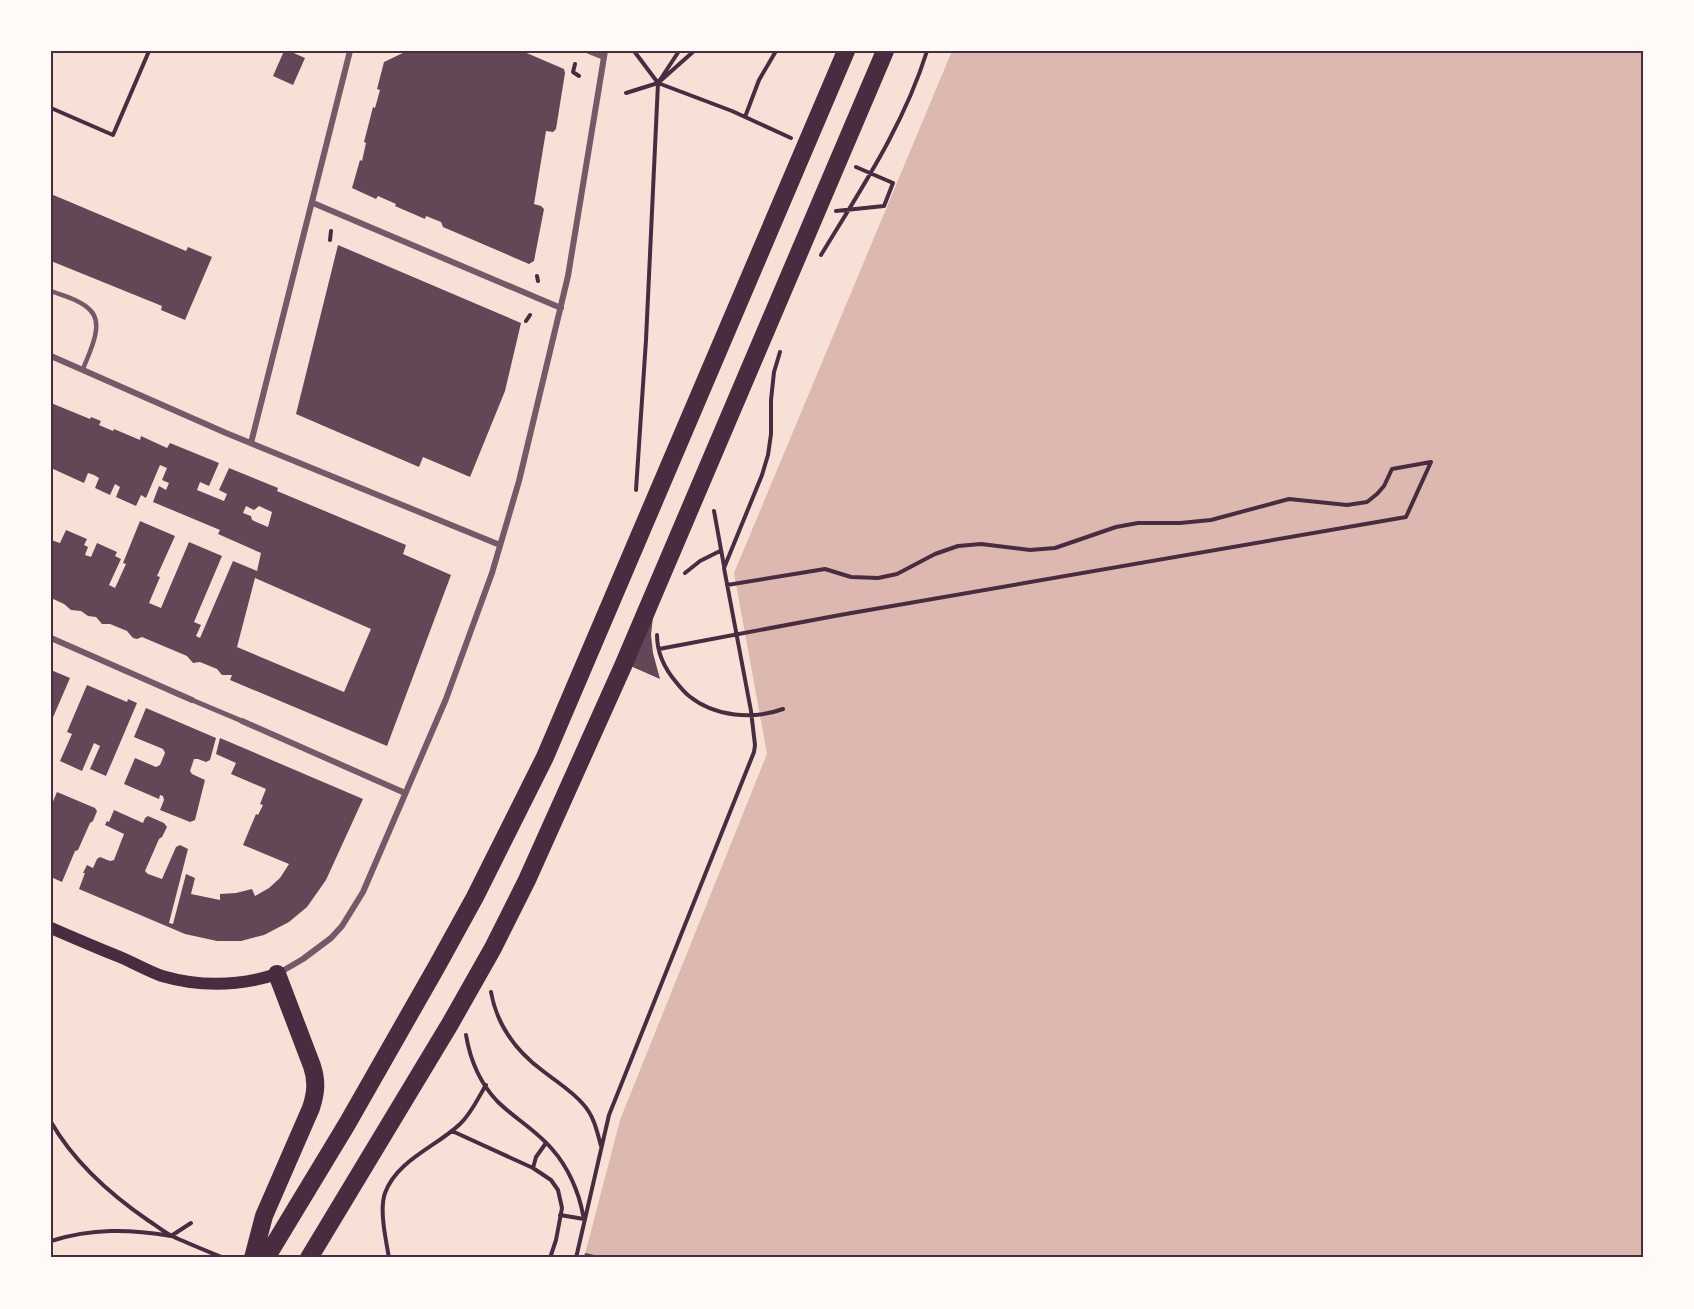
<svg xmlns="http://www.w3.org/2000/svg" width="1694" height="1309" font-family="Figtree,sans-serif">
	<rect width="100%" height="100%" fill="#f7e1d7"/>
	<!-- water -->
	<path fill="#dcb8b0" d="M 952,51 L 1643,51 L 1643,1258 L 584,1258 L 620,1120 L 767,754 L 734,573 Z"/>
	<!-- building -->
	<path fill="#644757" fill-rule="evenodd" d="M 284,51 L 289,51 L 305,58 L 293,85 L 273,76 Z
		M 407,51 L 522,51 L 564,69 L 565,73 L 556,129 L 553,132 L 546,131 L 534,204 L 541,206 L 544,209 L 534,261 L 529,264 L 443,227 L 441,222 L 426,216 L 425,219 L 395,206 L 396,204 L 378,196 L 376,199 L 352,188 L 360,160 L 362,161 L 366,143 L 364,142 L 373,107 L 375,108 L 380,90 L 377,89 L 384,62 Z
		M 51,194 L 186,251 L 188,247 L 212,257 L 185,320 L 161,310 L 162,306 L 51,261 Z
		M 338,245 L 521,323 L 505,391 L 470,477 L 423,457 L 419,467 L 296,414 Z
		M 51,403 L 90,419 L 91,417 L 101,421 L 99,425 L 113,431 L 114,429 L 140,440 L 141,436 L 167,448 L 170,443 L 219,463 L 209,486 L 200,482 L 197,490 L 224,501 L 227,494 L 219,490 L 229,468 L 278,488 L 277,491 L 406,545 L 403,554 L 451,575 L 387,746 L 230,680 L 232,675 L 222,675 L 217,669 L 200,662 L 193,663 L 187,656 L 142,637 L 137,639 L 133,638 L 127,631 L 110,624 L 102,624 L 96,617 L 88,616 L 81,611 L 71,610 L 64,604 L 51,598 L 51,540 L 60,543 L 66,530 L 87,539 L 84,545 L 88,547 L 85,555 L 91,557 L 97,543 L 117,552 L 115,556 L 121,559 L 109,585 L 115,588 L 126,564 L 123,563 L 140,521 L 175,536 L 157,576 L 160,577 L 149,603 L 161,608 L 189,542 L 222,556 L 194,622 L 201,625 L 196,636 L 200,638 L 233,561 L 257,571 L 261,553 L 218,534 L 220,530 L 153,502 L 159,486 L 166,490 L 169,483 L 162,480 L 167,468 L 160,465 L 146,498 L 141,495 L 136,506 L 116,497 L 120,487 L 115,484 L 110,495 L 95,488 L 99,478 L 94,475 L 88,473 L 84,483 L 51,468 ZM 246,506 L 254,510 L 259,506 L 272,512 L 268,527 L 252,520 L 251,516 L 243,513 ZM 255,578 L 371,629 L 344,692 L 237,647 Z
		M 655,599 L 651,635 L 653,653 L 660,679 L 619,661 Z
		M 51,670 L 70,678 L 51,722 Z
		M 87,685 L 127,702 L 128,699 L 137,703 L 106,776 L 90,769 L 100,746 L 94,743 L 82,771 L 60,761 L 72,734 L 67,732 Z
		M 146,708 L 216,738 L 210,760 L 206,762 L 198,759 L 194,759 L 190,771 L 192,774 L 205,780 L 195,820 L 190,822 L 160,810 L 164,800 L 163,796 L 160,795 L 159,799 L 124,784 L 135,758 L 156,767 L 160,765 L 165,753 L 163,749 L 134,737 Z
		M 220,738 L 363,799 L 326,880 L 307,907 L 289,922 L 264,935 L 241,941 L 217,941 L 185,934 L 79,889 L 85,873 L 83,873 L 87,865 L 93,868 L 97,859 L 100,857 L 110,861 L 114,860 L 124,834 L 105,825 L 107,821 L 109,822 L 114,810 L 143,823 L 145,818 L 148,816 L 164,823 L 167,827 L 162,837 L 159,839 L 145,871 L 148,874 L 162,879 L 176,847 L 180,845 L 188,849 L 169,923 L 173,924 L 186,874 L 195,878 L 191,894 L 220,900 L 220,894 L 236,893 L 252,889 L 255,896 L 269,888 L 280,878 L 289,864 L 243,845 L 256,814 L 258,815 L 263,805 L 260,804 L 266,789 L 231,774 L 236,763 L 216,754 Z
		M 57,792 L 95,808 L 97,811 L 93,821 L 90,823 L 78,850 L 75,851 L 62,882 L 51,877 L 51,806 Z
		M 585,1253 L 604,1257 L 604,1258 L 584,1258 Z"/>
	<g fill="none" stroke-linecap="round" stroke-linejoin="round">
		<!-- path -->
		<path stroke="#4a2c40" stroke-width="4" d="M 634,51 L 658,83 L 732,111 L 791,138
			M 575,64 L 573,72 L 579,76
			M 626,93 L 658,83 L 694,51
			M 51,108 L 113,135 L 149,51
			M 745,117 L 759,80 L 776,51
			M 836,211 L 884,206 L 893,183 L 856,167
			M 330,240 L 331,231
			M 821,255 C 861,189 904,125 927,51
			M 537,276 L 538,281
			M 526,321 L 530,315
			M 636,490 L 646,340 L 658,83 L 679,51
			M 714,511 L 724,566
			M 685,573 L 700,561 L 720,551
			M 657,635 C 657,652 665,669 676,682 C 680,687 684,692 689,696 C 715,717 753,720 783,709
			M 659,649 L 840,615 L 1406,517 L 1431,462 L 1392,469 L 1384,486 L 1377,494 L 1367,502 L 1347,505 L 1289,499 L 1211,520 L 1180,523 L 1138,523 L 1116,527 L 1055,548 L 1030,550 L 981,544 L 958,546 L 935,554 L 897,574 L 878,578 L 851,577 L 825,569 L 727,585
			M 491,992 C 497,1026 516,1051 543,1071 C 557,1082 572,1091 583,1104 C 594,1116 597,1131 601,1146
			M 466,1035 C 470,1059 480,1083 497,1101 C 514,1118 536,1130 552,1149 C 568,1167 579,1192 583,1215
			M 51,1122 C 74,1162 111,1195 149,1221 C 157,1226 164,1232 172,1236 C 189,1244 207,1251 224,1258
			M 452,1131 L 533,1168 L 551,1180 L 558,1190 L 562,1208 L 556,1240 L 550,1258
			M 533,1168 L 536,1157 L 546,1143
			M 560,1215 L 584,1219
			M 51,1241 C 92,1228 129,1229 171,1236 L 191,1223
			M 389,1258 C 386,1240 379,1210 385,1193 C 397,1160 436,1147 460,1124 C 471,1114 478,1098 486,1085
			M 576,1258 L 609,1115 L 754,752 L 755,745 L 751,711 L 724,568 L 762,475 L 768,455 L 771,434 L 771,400 L 774,372 L 780,352"/>
		<!-- service -->
		<path stroke="#755966" stroke-width="4.5" d="M 51,291 C 63,296 81,300 90,310 C 105,324 89,353 83,369"/>
		<!-- pedestrian -->
		<path stroke="#755966" stroke-width="5" d="M 192,700 L 242,721"/>
		<!-- minor -->
		<path stroke="#755966" stroke-width="6" d="M 589,51 L 604,57
			M 313,203 L 561,308
			M 51,356 L 226,433 L 500,545
			M 251,443 L 350,51
			M 51,638 L 192,700
			M 242,721 L 405,793
			M 279,973 L 303,959 L 331,938 L 342,926 L 363,892 L 446,699 L 492,573 L 519,481 L 568,276 L 605,51"/>
		<!-- secondary -->
		<path stroke="#4a2c40" stroke-width="12" d="M 51,928 C 74,938 97,948 120,957 C 134,963 148,971 162,976 C 200,987 240,986 277,974"/>
		<!-- motorway -->
		<path stroke="#4a2c40" stroke-width="18" d="M 253,1258 L 264,1216 L 311,1108 C 316,1093 317,1081 312,1066 L 277,974
			M 266,1258 L 347,1124 L 437,966 L 475,897 L 545,757 L 846,51
			M 309,1258 L 450,1024 L 493,948 L 527,880 L 623,666 L 885,51"/>
	</g>
	<!-- border -->
	<rect width="1694" height="1309" fill="none" stroke="#fffaf5" stroke-width="105"/>
	<rect x="52" y="52" width="1590" height="1204" fill="none" stroke="#4a2c40" stroke-width="2"/>
</svg>
